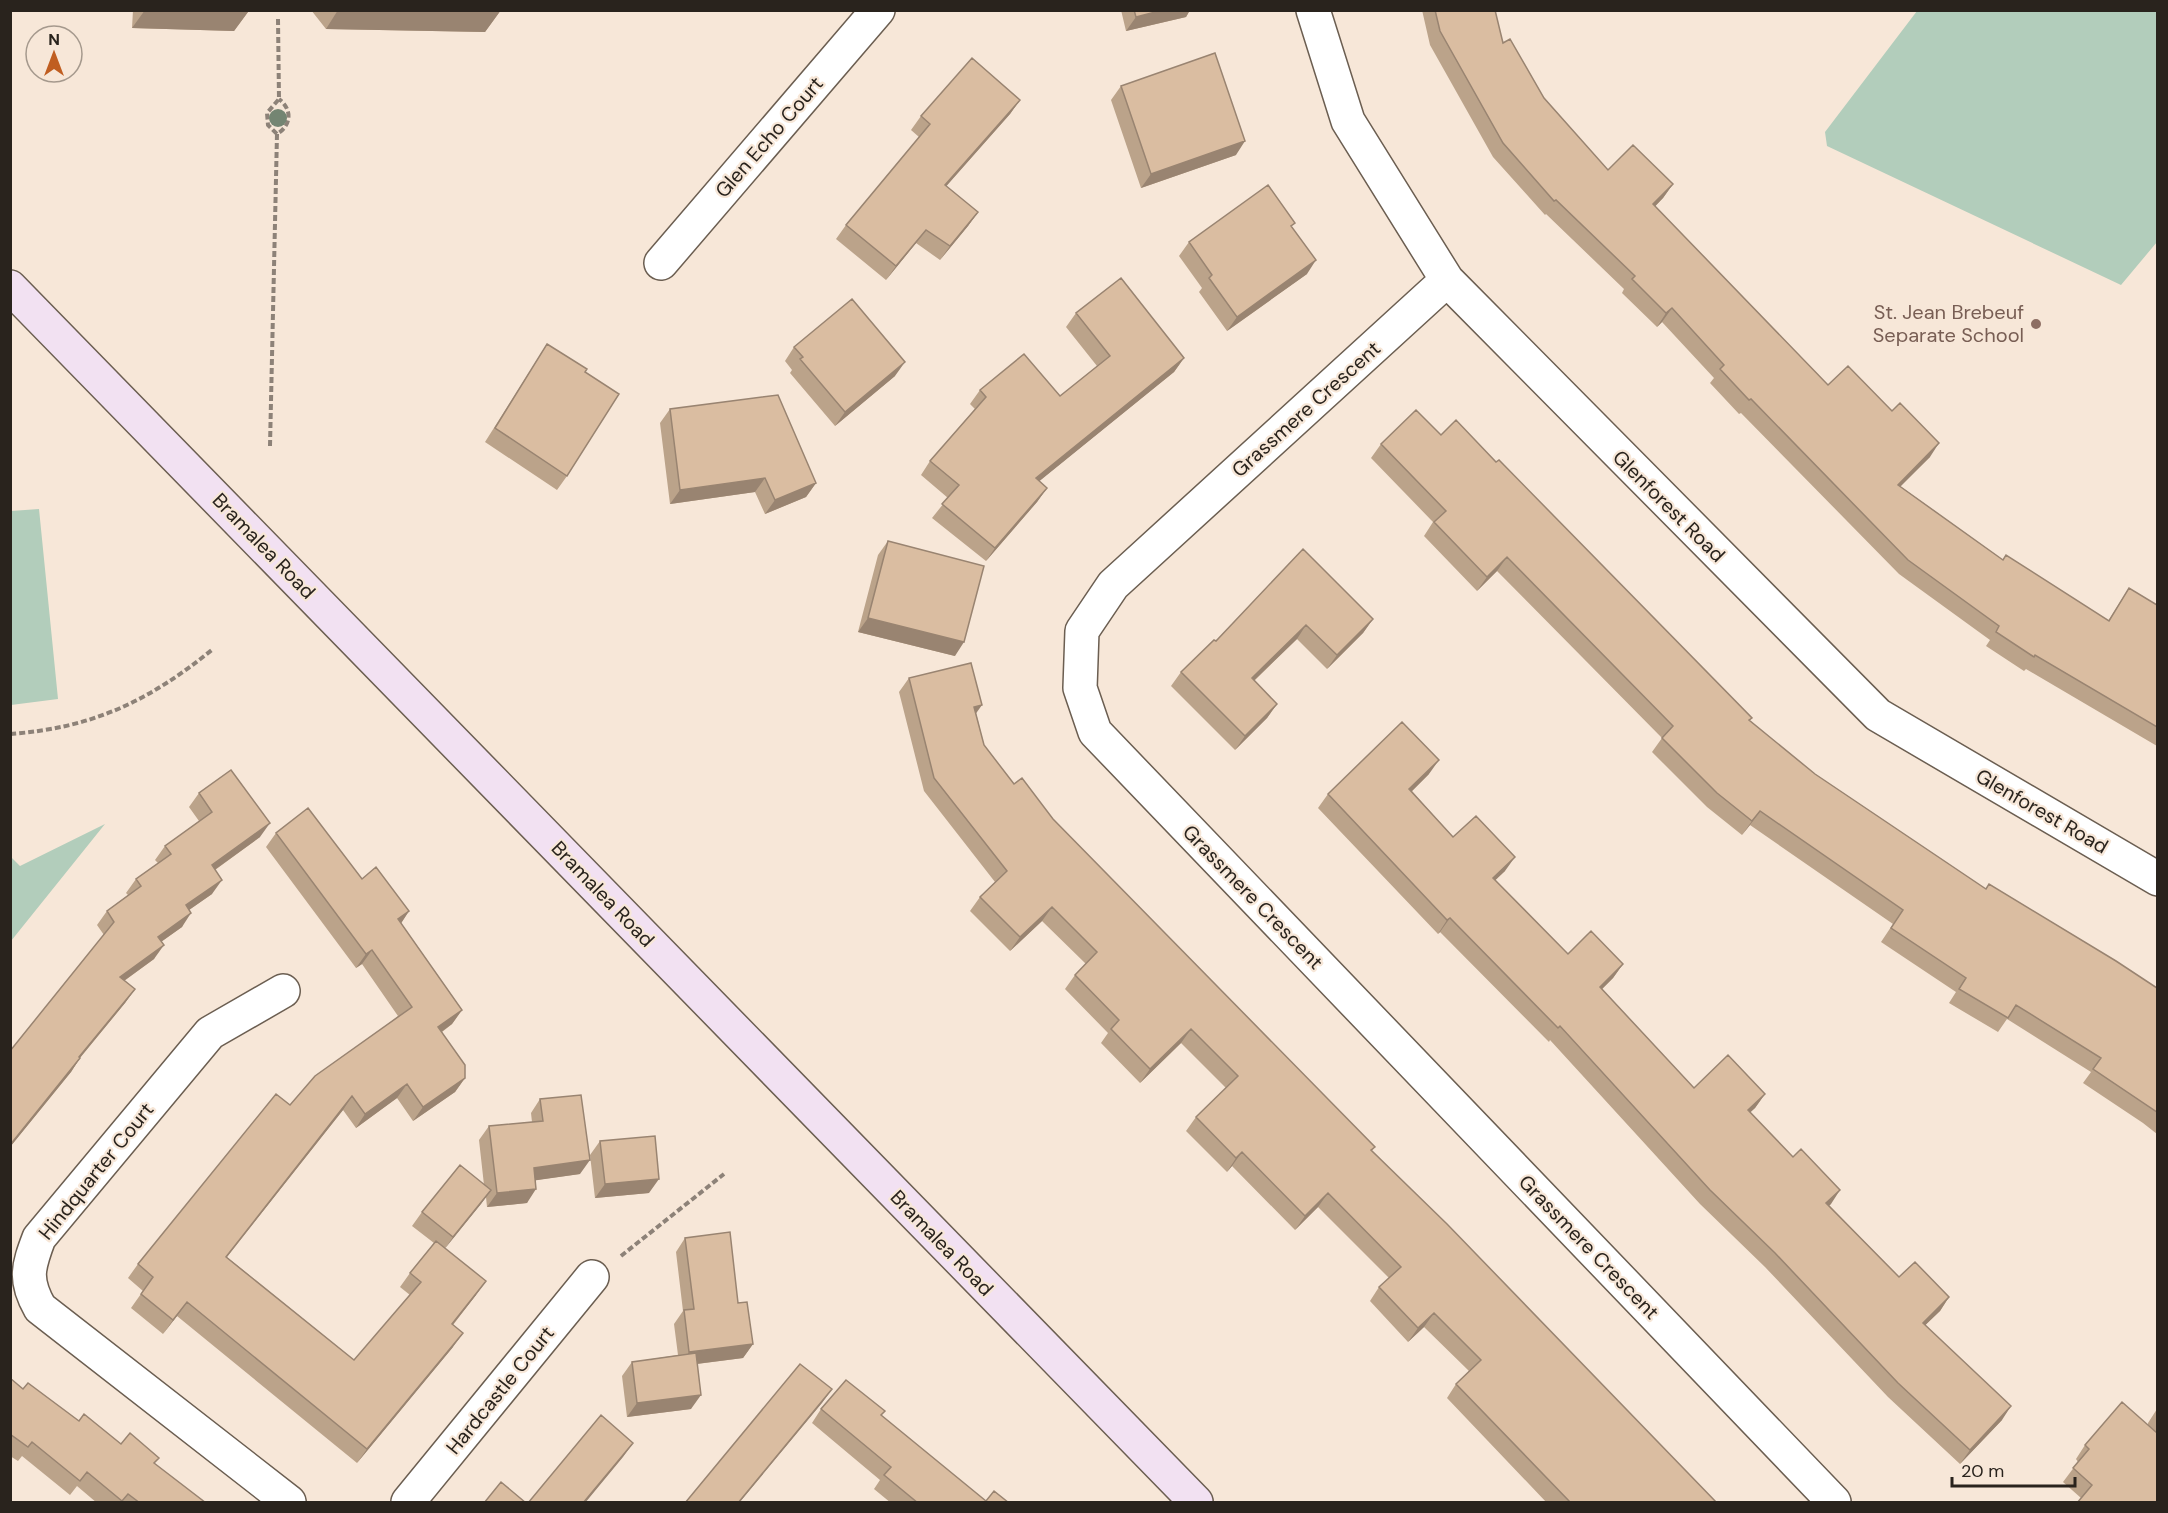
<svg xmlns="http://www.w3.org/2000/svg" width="2168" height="1513" font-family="'DM Sans',sans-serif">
	<rect width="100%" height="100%" fill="#f7e7d8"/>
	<!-- green -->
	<path fill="#b2cdbb" d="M 1917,11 L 2157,11 L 2157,242 L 2121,285 L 1827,146 L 1825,132 Z
		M 39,509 L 58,699 L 11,705 L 11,511 Z
		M 105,824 L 11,941 L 11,857 L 20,866 Z"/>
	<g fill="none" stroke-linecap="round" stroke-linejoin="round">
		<defs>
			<path id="street" d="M 1313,10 L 1348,121 L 1447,280 L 1878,715 L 2158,879
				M 661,263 L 878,10
				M 1447,280 L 1113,585 L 1082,631 L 1080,688 L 1095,732 L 1834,1502
				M 283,991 L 210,1033 L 39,1238 C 28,1267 24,1280 40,1308 L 289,1502
				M 408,1502 L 592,1277"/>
			<path id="secondary" d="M 10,287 L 1196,1502"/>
		</defs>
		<!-- street casing -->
		<use href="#street" stroke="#6b5e51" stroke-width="36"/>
		<!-- secondary casing -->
		<use href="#secondary" stroke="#6b5e51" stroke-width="36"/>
		<!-- path -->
		<path stroke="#8d8278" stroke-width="4" stroke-dasharray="6 3" stroke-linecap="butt" d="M 278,19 L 279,99 L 267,113 L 268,125 L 277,134 C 292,125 292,109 279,99
			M 270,446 L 277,134
			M 10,734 C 93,728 149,701 213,649
			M 621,1256 L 724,1174"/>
		<!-- street -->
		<use href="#street" stroke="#fff" stroke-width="33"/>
		<!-- secondary -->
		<use href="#secondary" stroke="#f2e1f2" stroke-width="33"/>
	</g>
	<!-- trees -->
	<circle fill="#748572" cx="278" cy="118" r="9"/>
	<!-- wall -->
	<path fill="#bba38a" d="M 133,10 L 252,10 L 251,12 L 248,12 L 234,31 L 132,28 Z
		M 311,10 L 501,10 L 485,32 L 326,29 Z
		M 1121,10 L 1190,10 L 1186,17 L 1126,31 Z
		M 1422,10 L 1495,10 L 1503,43 L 1544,98 L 1608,170 L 1673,184 L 1663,198 L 1655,206 L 1828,385 L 1930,457 L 1900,486 L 2002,560 L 2108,621 L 2129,588 L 2157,605 L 2157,746 L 2026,669 L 2024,671 L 1986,646 L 1990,640 L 1899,574 L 1741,413 L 1739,414 L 1710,383 L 1714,378 L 1662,322 L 1657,327 L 1622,293 L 1624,289 L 1546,214 L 1545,215 L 1493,157 L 1430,45 Z
		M 1121,86 L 1236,155 L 1141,188 L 1111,100 Z
		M 1020,100 L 1010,114 L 946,186 L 978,212 L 968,226 L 940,260 L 916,243 L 886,280 L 836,239 L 846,225 L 919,137 L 911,130 L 921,116 Z
		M 1292,227 L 1307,274 L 1227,331 L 1199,292 L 1202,288 L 1179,256 L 1189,242 Z
		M 1076,313 L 1184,358 L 1174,372 L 1039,481 L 1047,488 L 1037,502 L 986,561 L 932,518 L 948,498 L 921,475 L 930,461 L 975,409 L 970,404 L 980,390 L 1060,396 L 1097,366 L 1066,327 Z
		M 547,344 L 585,372 L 567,476 L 557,490 L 485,442 Z
		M 794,347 L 895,376 L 835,426 L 790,373 L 792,370 L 785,361 Z
		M 670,409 L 816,483 L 806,497 L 765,514 L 755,492 L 670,504 L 660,423 Z
		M 1441,435 L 1496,462 L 1752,718 L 1750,721 L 1815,774 L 1985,889 L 2157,988 L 2157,1134 L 2143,1123 L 2083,1083 L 2091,1072 L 2007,1019 L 1998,1032 L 1949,1003 L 1956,992 L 1881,942 L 1893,924 L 1750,825 L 1742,835 L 1707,807 L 1652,752 L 1662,738 L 1497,571 L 1477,591 L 1424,536 L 1433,522 L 1371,458 L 1381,444 Z
		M 888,541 L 955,656 L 858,632 L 878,555 Z
		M 1303,549 L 1373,619 L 1363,633 L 1327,669 L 1297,639 L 1254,681 L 1277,704 L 1267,718 L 1235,750 L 1171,686 L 1181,672 L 1216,641 Z
		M 909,678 L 976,713 L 984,745 L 1014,784 L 1053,819 L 1375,1147 L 1372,1151 L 1717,1503 L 1547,1503 L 1447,1398 L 1456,1384 L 1469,1371 L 1424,1327 L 1408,1342 L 1370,1301 L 1379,1287 L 1389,1278 L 1318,1207 L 1295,1230 L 1232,1166 L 1227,1172 L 1186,1131 L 1196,1117 L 1226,1088 L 1181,1043 L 1140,1083 L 1101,1043 L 1108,1033 L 1065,989 L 1075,975 L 1086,964 L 1042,921 L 1010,951 L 970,911 L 980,897 L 995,882 L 924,791 L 899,692 Z
		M 1429,774 L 1412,791 L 1453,837 L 1505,871 L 1495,880 L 1568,954 L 1623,964 L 1613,978 L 1602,989 L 1694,1088 L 1765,1094 L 1755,1108 L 1750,1112 L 1831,1204 L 1829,1205 L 1899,1277 L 1949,1297 L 1940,1311 L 1925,1325 L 2002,1420 L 1960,1464 L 1888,1397 L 1765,1267 L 1700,1204 L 1550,1040 L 1549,1042 L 1440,932 L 1438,934 L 1318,808 L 1328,794 Z
		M 199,793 L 260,837 L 215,870 L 212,894 L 189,910 L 182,927 L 161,942 L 154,959 L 124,981 L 135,989 L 125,1003 L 80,1058 L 71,1072 L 10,1147 L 10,1051 L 104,935 L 97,925 L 107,911 L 128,895 L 126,893 L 136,879 L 158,863 L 155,860 L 165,846 L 199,821 L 189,807 Z
		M 276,833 L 362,879 L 409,911 L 401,923 L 462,1010 L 452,1024 L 442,1032 L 465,1078 L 455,1092 L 413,1121 L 397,1098 L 356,1128 L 343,1110 L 227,1257 L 354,1360 L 410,1295 L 400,1287 L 410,1273 L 434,1243 L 412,1226 L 422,1212 L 484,1185 L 479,1140 L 489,1126 L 532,1122 L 531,1113 L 540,1099 L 580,1174 L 536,1180 L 527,1203 L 487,1207 L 486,1197 L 445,1248 L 476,1295 L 453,1325 L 453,1347 L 357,1463 L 177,1316 L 163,1334 L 131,1308 L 143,1291 L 128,1278 L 138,1264 L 290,1105 L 398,1016 L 362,964 L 356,968 L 266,847 Z
		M 600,1141 L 649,1193 L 595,1198 L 590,1155 Z
		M 685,1238 L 738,1303 L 753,1344 L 743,1358 L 697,1364 L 691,1409 L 627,1417 L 622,1376 L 632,1362 L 678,1355 L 674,1324 L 683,1311 L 676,1252 Z
		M 10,1378 L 23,1389 L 155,1464 L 206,1503 L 97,1503 L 77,1486 L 70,1495 L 22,1456 L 18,1461 L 10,1456 Z
		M 821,1409 L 881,1416 L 986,1501 L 1009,1503 L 891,1503 L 874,1489 L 880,1480 L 812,1423 Z
		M 2157,1409 L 2157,1503 L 2081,1498 L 2063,1482 L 2078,1462 L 2076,1459 L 2085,1445 L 2148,1425 L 2148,1423 Z"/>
	<!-- shaded-wall -->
	<path fill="#998471" d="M 145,10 L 252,10 L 251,12 L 248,12 L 234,31 L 132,28 Z
		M 338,10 L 501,10 L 485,32 L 326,29 Z
		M 1163,10 L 1190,10 L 1186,17 L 1126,31 L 1136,17 Z
		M 1020,100 L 1010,114 L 935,199 L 945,185 Z
		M 1245,141 L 1236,155 L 1141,188 L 1151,174 Z
		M 1673,184 L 1663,198 L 1644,218 L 1653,204 Z
		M 978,212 L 968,226 L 940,260 L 950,246 Z
		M 926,230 L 916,243 L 886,280 L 896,266 Z
		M 1316,260 L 1307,274 L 1227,331 L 1237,317 Z
		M 1672,308 L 1662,322 L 1657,327 L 1666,313 Z
		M 1184,358 L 1174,372 L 1026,492 L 1036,478 Z
		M 905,362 L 895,376 L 835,426 L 845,412 Z
		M 1939,443 L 1930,457 L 1888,499 L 1898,485 Z
		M 765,478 L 755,492 L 670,504 L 680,490 Z
		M 816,483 L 806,497 L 765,514 L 775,500 Z
		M 1047,488 L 1037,502 L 986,561 L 995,548 Z
		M 1507,557 L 1497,571 L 1477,591 L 1487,577 Z
		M 868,618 L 964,642 L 955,656 L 858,632 Z
		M 1373,619 L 1363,633 L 1327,669 L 1337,655 Z
		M 1306,625 L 1297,639 L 1242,692 L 1252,678 Z
		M 1277,704 L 1267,718 L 1235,750 L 1245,736 Z
		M 982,705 L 972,719 L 974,707 Z
		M 1439,760 L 1429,774 L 1400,803 L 1409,789 Z
		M 1760,811 L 1750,825 L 1742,835 L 1752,821 Z
		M 270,823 L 260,837 L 202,879 L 212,865 Z
		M 1515,857 L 1505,871 L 1483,892 L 1493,878 Z
		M 222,880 L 212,894 L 176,919 L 186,905 Z
		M 1052,907 L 1042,921 L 1010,951 L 1020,937 Z
		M 409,911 L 400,925 L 398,919 Z
		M 191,913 L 182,927 L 148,951 L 158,937 Z
		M 1450,918 L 1440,932 L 1438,934 L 1447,920 Z
		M 164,945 L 154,959 L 110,991 L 120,977 Z
		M 372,950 L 362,964 L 356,968 L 366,954 Z
		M 1623,964 L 1613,978 L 1590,1001 L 1600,987 Z
		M 135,989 L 125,1003 L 69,1071 L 79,1057 Z
		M 462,1010 L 452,1024 L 429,1041 L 438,1027 Z
		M 1191,1029 L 1181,1043 L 1140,1083 L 1150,1069 Z
		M 80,1058 L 71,1072 L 10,1147 L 10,1145 Z
		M 465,1078 L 455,1092 L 413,1121 L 423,1107 Z
		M 407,1084 L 397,1098 L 356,1128 L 365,1114 Z
		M 1765,1094 L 1755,1108 L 1738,1124 L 1748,1110 Z
		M 352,1096 L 343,1110 L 216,1270 L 226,1257 Z
		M 1242,1152 L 1232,1166 L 1227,1172 L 1236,1158 Z
		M 590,1160 L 580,1174 L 524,1182 L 534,1168 Z
		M 659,1179 L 649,1193 L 595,1198 L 605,1184 Z
		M 536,1189 L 527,1203 L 487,1207 L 497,1193 Z
		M 491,1190 L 481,1204 L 443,1251 L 453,1237 Z
		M 1840,1190 L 1831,1204 L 1817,1217 L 1826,1203 Z
		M 1328,1193 L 1318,1207 L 1295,1230 L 1305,1216 Z
		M 486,1281 L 476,1295 L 442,1338 L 452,1324 Z
		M 1949,1297 L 1940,1311 L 1913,1337 L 1923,1323 Z
		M 187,1302 L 177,1316 L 163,1334 L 173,1320 Z
		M 1434,1313 L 1424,1327 L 1408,1342 L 1418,1328 Z
		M 463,1333 L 453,1347 L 357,1463 L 367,1449 Z
		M 753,1344 L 743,1358 L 680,1366 L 689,1352 Z
		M 832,1389 L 822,1403 L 739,1503 L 738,1503 Z
		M 701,1395 L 691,1409 L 627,1417 L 637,1403 Z
		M 2011,1406 L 2002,1420 L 1960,1464 L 1970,1450 Z
		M 633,1443 L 623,1457 L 585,1503 L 583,1503 Z"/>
	<!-- building -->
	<path fill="#dabda1" stroke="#998471" stroke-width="1.5" d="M 1134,10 L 1163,10 L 1136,17 Z
		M 1435,10 L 1495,10 L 1503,43 L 1510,39 L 1544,98 L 1608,170 L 1633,145 L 1673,184 L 1653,204 L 1828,385 L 1848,366 L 1892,411 L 1900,403 L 1939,443 L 1898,485 L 2003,560 L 2006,555 L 2109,621 L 2129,588 L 2157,605 L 2157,727 L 2035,655 L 2034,657 L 1996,632 L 1999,626 L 1908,560 L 1751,399 L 1749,400 L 1720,369 L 1724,365 L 1672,308 L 1666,313 L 1632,279 L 1635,276 L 1556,200 L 1554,201 L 1503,143 L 1440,31 Z
		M 1215,53 L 1245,141 L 1151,174 L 1121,86 Z
		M 972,58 L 1020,100 L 945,185 L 978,212 L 950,246 L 926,230 L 896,266 L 846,225 L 930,124 L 921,116 Z
		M 1268,185 L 1295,223 L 1291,226 L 1316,260 L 1237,317 L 1209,278 L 1212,275 L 1189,242 Z
		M 1121,278 L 1184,358 L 1036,478 L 1047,488 L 995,548 L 942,504 L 959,485 L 930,461 L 986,397 L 980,390 L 1024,354 L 1060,396 L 1110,356 L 1076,313 Z
		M 852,299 L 905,362 L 845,412 L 800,359 L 803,357 L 794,347 Z
		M 547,344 L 587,369 L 585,372 L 619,394 L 567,476 L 495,428 Z
		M 778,395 L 816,483 L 775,500 L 765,478 L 680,490 L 670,409 Z
		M 1416,410 L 1441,435 L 1456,420 L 1496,462 L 1499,460 L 1752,718 L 1749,720 L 1815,774 L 1986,889 L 1989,884 L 2116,961 L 2157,988 L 2157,1112 L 2093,1069 L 2101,1058 L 2016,1005 L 2008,1018 L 1959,989 L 1966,978 L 1891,928 L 1903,910 L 1760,811 L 1752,821 L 1717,793 L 1662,738 L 1673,726 L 1507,557 L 1487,577 L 1434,522 L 1446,511 L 1381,444 Z
		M 888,541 L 984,566 L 964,642 L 868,618 Z
		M 1303,549 L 1373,619 L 1337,655 L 1306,625 L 1252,678 L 1277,704 L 1245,736 L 1181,672 L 1214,640 L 1216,641 Z
		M 971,663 L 982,705 L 974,707 L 984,745 L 1014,784 L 1022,778 L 1053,819 L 1375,1147 L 1371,1150 L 1447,1224 L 1717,1503 L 1571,1503 L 1456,1384 L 1481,1360 L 1434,1313 L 1418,1328 L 1379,1287 L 1401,1267 L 1328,1193 L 1305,1216 L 1242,1152 L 1236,1158 L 1196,1117 L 1238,1076 L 1191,1029 L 1150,1069 L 1111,1029 L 1119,1020 L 1075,975 L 1097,952 L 1052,907 L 1020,937 L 980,897 L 1007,871 L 934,778 L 909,678 Z
		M 1402,722 L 1439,760 L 1409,789 L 1453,837 L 1476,816 L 1515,857 L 1493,878 L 1568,954 L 1591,931 L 1623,964 L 1600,987 L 1694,1088 L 1728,1055 L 1765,1094 L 1748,1110 L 1793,1157 L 1801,1149 L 1840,1190 L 1826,1203 L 1899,1277 L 1915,1262 L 1949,1297 L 1923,1323 L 2011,1406 L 1970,1450 L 1898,1383 L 1775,1253 L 1710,1190 L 1560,1026 L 1558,1028 L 1450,918 L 1447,920 L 1328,794 Z
		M 231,770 L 270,823 L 212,865 L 222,880 L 186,905 L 191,913 L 158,937 L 164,945 L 120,977 L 135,989 L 79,1057 L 80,1058 L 10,1145 L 10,1051 L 114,922 L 107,911 L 141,886 L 136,879 L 171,854 L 165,846 L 212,812 L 199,793 Z
		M 308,808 L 362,879 L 376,867 L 409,911 L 398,919 L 462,1010 L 438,1027 L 465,1065 L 465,1078 L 423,1107 L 407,1084 L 365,1114 L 352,1096 L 226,1257 L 354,1360 L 421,1282 L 410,1273 L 436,1241 L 486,1281 L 452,1324 L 463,1333 L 367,1449 L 187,1302 L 173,1320 L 141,1294 L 153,1277 L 138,1264 L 276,1094 L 290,1105 L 315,1076 L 412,1007 L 372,950 L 366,954 L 276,833 Z
		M 581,1095 L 590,1160 L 534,1168 L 536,1189 L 497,1193 L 489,1126 L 543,1121 L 540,1099 Z
		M 655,1136 L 659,1179 L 605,1184 L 600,1141 Z
		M 460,1165 L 491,1190 L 453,1237 L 422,1212 Z
		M 730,1232 L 738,1303 L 747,1302 L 753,1344 L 689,1352 L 684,1310 L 694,1309 L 685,1238 Z
		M 696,1353 L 701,1395 L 637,1403 L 632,1362 Z
		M 800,1364 L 832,1389 L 738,1503 L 685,1503 Z
		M 10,1378 L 23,1389 L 28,1383 L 79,1421 L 84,1414 L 121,1444 L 130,1433 L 159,1458 L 154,1463 L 206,1503 L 140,1503 L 128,1494 L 122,1501 L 87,1472 L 80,1481 L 32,1442 L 28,1447 L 10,1434 Z
		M 846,1380 L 885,1411 L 881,1415 L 986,1501 L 994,1491 L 1009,1503 L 918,1503 L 884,1475 L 891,1467 L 821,1409 Z
		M 2122,1402 L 2157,1433 L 2157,1502 L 2077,1503 L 2092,1485 L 2073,1468 L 2089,1449 L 2085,1445 Z
		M 601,1415 L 633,1443 L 583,1503 L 528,1503 Z
		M 501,1482 L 526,1503 L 484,1503 Z"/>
	<!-- markers -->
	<circle fill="#8d6e63" stroke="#f7e7d8" stroke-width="2" cx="2036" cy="324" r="6"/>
	<g text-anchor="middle" stroke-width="4.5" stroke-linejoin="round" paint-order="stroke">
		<!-- street labels -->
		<g font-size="20" fill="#29231d" stroke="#f7e7d8">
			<text transform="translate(769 137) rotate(-49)" y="7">Glen Echo Court</text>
			<text transform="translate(1306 409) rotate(-42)" y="7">Grassmere Crescent</text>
			<text transform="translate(1669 506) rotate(45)" y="7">Glenforest Road</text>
			<text transform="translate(264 546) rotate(46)" y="7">Bramalea Road</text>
			<text transform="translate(2042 811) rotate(30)" y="7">Glenforest Road</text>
			<text transform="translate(603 894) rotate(46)" y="7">Bramalea Road</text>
			<text transform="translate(1253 897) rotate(46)" y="7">Grassmere Crescent</text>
			<text transform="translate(96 1171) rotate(-51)" y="7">Hindquarter Court</text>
			<text transform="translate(942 1243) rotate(46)" y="7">Bramalea Road</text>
			<text transform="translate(1589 1247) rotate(46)" y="7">Grassmere Crescent</text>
			<text transform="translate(500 1390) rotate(-51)" y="7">Hardcastle Court</text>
		</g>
		<!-- education labels -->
		<g font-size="20" fill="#785e54" stroke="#f7e7d8" text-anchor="end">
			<text x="2024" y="319">St. Jean Brebeuf<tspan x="2024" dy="23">Separate School</tspan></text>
		</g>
	</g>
	<!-- border -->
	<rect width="2168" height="1513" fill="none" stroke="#29231d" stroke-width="24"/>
	<!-- north arrow -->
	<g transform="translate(54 54)"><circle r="28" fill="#f7e7d8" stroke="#a5998d" stroke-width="1.5"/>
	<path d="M0-4.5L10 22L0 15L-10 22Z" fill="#c05e21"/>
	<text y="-9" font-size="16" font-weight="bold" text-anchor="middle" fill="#29231d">N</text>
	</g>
	<!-- scale -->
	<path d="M1952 1477v9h123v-9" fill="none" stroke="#29231d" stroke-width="3"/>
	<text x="1961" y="1477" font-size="18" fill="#29231d" stroke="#f7e7d8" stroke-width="4.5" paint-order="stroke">20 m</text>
</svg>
